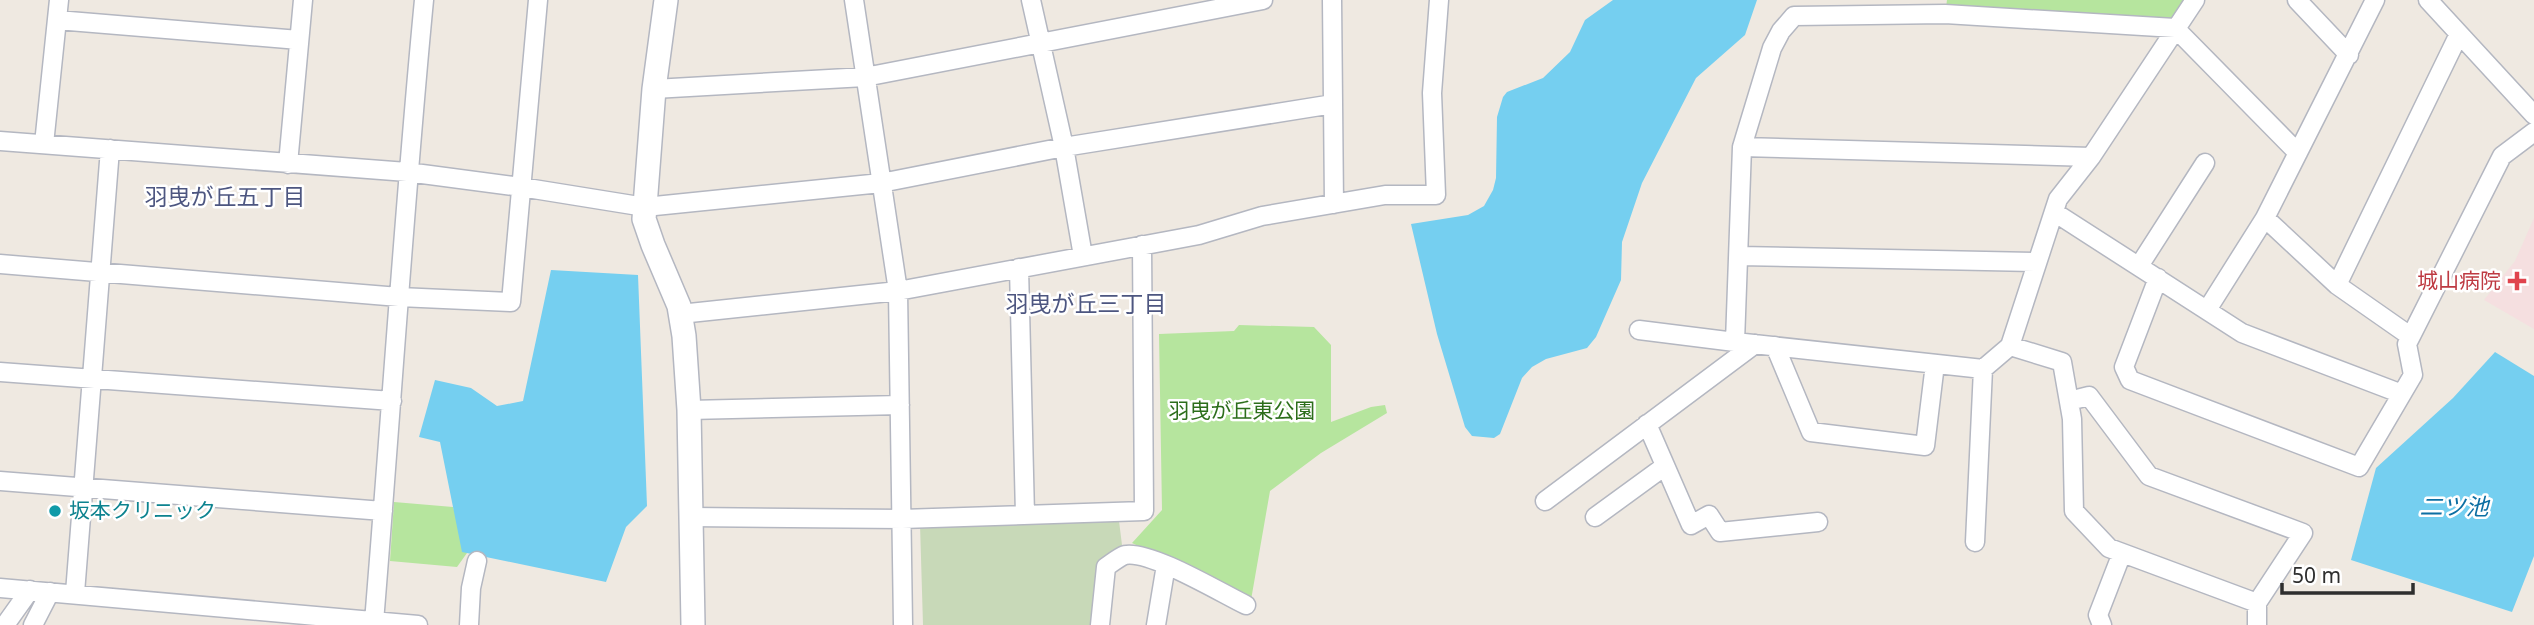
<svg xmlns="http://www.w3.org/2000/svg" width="2534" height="625" font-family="'Noto Sans','Noto Sans JP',sans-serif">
	<rect width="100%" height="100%" fill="#efe9e1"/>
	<!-- medical -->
	<path fill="#f5dfe0" d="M 2534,218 L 2534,329 L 2484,300 L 2515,261 Z"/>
	<!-- green -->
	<path fill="#b6e59e" d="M 1947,0 L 2186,0 L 2172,20 L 1945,14 Z
		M 1239,325 L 1314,327 L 1331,345 L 1331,422 L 1371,407 L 1385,405 L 1387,413 L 1321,453 L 1270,491 L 1251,600 L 1132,543 L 1162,510 L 1159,334 L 1234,331 Z
		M 394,502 L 453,507 L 467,553 L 457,567 L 390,561 Z"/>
	<!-- cemetery -->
	<path fill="#c8d9b8" d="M 1119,521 L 1122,545 L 1098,563 L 1091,625 L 923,625 L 920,524 Z"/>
	<!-- water -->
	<path fill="#75cff0" d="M 1613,0 L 1757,0 L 1745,35 L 1696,78 L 1642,183 L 1622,242 L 1621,280 L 1596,337 L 1587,348 L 1546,359 L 1532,367 L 1522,378 L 1500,434 L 1494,438 L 1472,436 L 1465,427 L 1437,334 L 1411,224 L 1468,215 L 1484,206 L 1493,190 L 1496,178 L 1497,117 L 1503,97 L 1507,92 L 1543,78 L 1570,52 L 1585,20 Z
		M 551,270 L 638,275 L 647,506 L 626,527 L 606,582 L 462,552 L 440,442 L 419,437 L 435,380 L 471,388 L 497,406 L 523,401 Z
		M 2495,352 L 2534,376 L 2534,556 L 2512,612 L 2351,560 L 2376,468 L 2453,398 Z"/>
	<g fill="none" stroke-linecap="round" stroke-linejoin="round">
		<defs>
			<path id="minor" d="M 854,0 L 898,291 L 903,625
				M 1031,0 L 1064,147 L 1083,256
				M 1332,0 L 1334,204
				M 2195,0 L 2091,157 L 2058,199 L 2010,346 L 1983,369 L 1735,342 L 1742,147 L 1772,48 L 1781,31 L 1794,16 L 1945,14 L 2175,28 L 2298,153
				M 2297,0 L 2349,55
				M 2375,0 L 2265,218 L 2337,285 L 2410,336
				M 2428,0 L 2534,115
				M 57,20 L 299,40
				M 654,89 L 865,77 L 1263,0
				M 0,141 L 407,172 L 521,187 L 645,207 L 881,183 L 1064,147 L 1333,104
				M 44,144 L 59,0
				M 1742,147 L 2091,157
				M 288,164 L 303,0
				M 2054,212 L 2242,333 L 2402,394
				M 1739,256 L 2037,262
				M 0,264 L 399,297 L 511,302 L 538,0
				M 2139,266 L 2205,163
				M 1019,268 L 1025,515
				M 2158,278 L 2124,367 L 2130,380 L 2359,467 L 2413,375 L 2407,344 L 2502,156 L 2534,132
				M 2337,285 L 2459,34
				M 2207,310 L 2265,218
				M 680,314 L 898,291 L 1199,235 L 1262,216 L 1385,195 L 1436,195 L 1432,93 L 1439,0
				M 1639,330 L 1735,342
				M 1775,346 L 1811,432 L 1925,446 L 1935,364
				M 2010,346 L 2062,362 L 2072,419 L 2074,511 L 2109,548 L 2257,603 L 2257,625
				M 0,372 L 392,401
				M 2069,401 L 2089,396 L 2149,476 L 2303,533 L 2257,603
				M 689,410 L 900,405
				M 1647,424 L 1691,525 L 1709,515 L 1720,532 L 1818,522
				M 0,481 L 383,511
				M 1545,501 L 1755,344
				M 691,517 L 902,519 L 1144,511 L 1142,245
				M 1595,517 L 1665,466
				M 1975,542 L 1983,369
				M 0,588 L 418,625
				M 75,593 L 110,149
				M 374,622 C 391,415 404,207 424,0
				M 5,625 L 30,590
				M 33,625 L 50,592
				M 469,625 L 471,588 L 477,561
				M 1100,625 L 1106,567 C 1112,563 1119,557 1125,555 C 1150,550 1221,593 1246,605
				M 1156,625 L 1166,565
				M 2102,625 L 2098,615 L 2122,553"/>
			<path id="tertiary" d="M 666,0 L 654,89 L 644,219 L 653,245 L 679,306 L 684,336 L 689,410 L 693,625"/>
		</defs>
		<!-- minor casing -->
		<use href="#minor" stroke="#b4b7c1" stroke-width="21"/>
		<!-- tertiary casing -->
		<use href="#tertiary" stroke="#b4b7c1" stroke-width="26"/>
		<!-- minor -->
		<use href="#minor" stroke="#fff" stroke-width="18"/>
		<!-- tertiary -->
		<use href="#tertiary" stroke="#fff" stroke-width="23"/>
	</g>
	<!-- markers -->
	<path fill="#e0444e" stroke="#fff" stroke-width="2.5" d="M2513.5 270.5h7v7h7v7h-7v7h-7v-7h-7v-7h7z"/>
	<circle fill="#0f9aa8" stroke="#fff" stroke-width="2.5" cx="55" cy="511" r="7"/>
	<g text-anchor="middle" stroke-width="5" stroke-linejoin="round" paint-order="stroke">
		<!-- health labels -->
		<g font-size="21" fill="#be3a42" stroke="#fff" text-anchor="end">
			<text x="2501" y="288">城山病院</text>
		</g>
		<!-- park labels -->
		<g font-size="21" fill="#2c6e1b" stroke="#fff">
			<text x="1242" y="418">羽曳が丘東公園</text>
		</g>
		<!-- culture labels -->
		<g font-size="21" fill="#0d838f" stroke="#fff" text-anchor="start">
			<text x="69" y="518">坂本クリニック</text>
		</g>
		<!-- neighbourhood labels -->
		<g font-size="23" fill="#4d5680" stroke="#fff">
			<text x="225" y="205">羽曳が丘五丁目</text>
			<text x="1086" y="312">羽曳が丘三丁目</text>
		</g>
		<!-- water labels -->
		<g font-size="23" font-style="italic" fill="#0d6fa3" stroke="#fff">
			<text x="2454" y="515">二ツ池</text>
		</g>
	</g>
	<!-- scale -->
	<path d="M2282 583v10h131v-10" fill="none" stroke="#2e2e2e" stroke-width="3.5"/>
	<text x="2292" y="583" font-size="21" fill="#2e2e2e" stroke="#ffffff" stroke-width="5" paint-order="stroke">50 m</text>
</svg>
